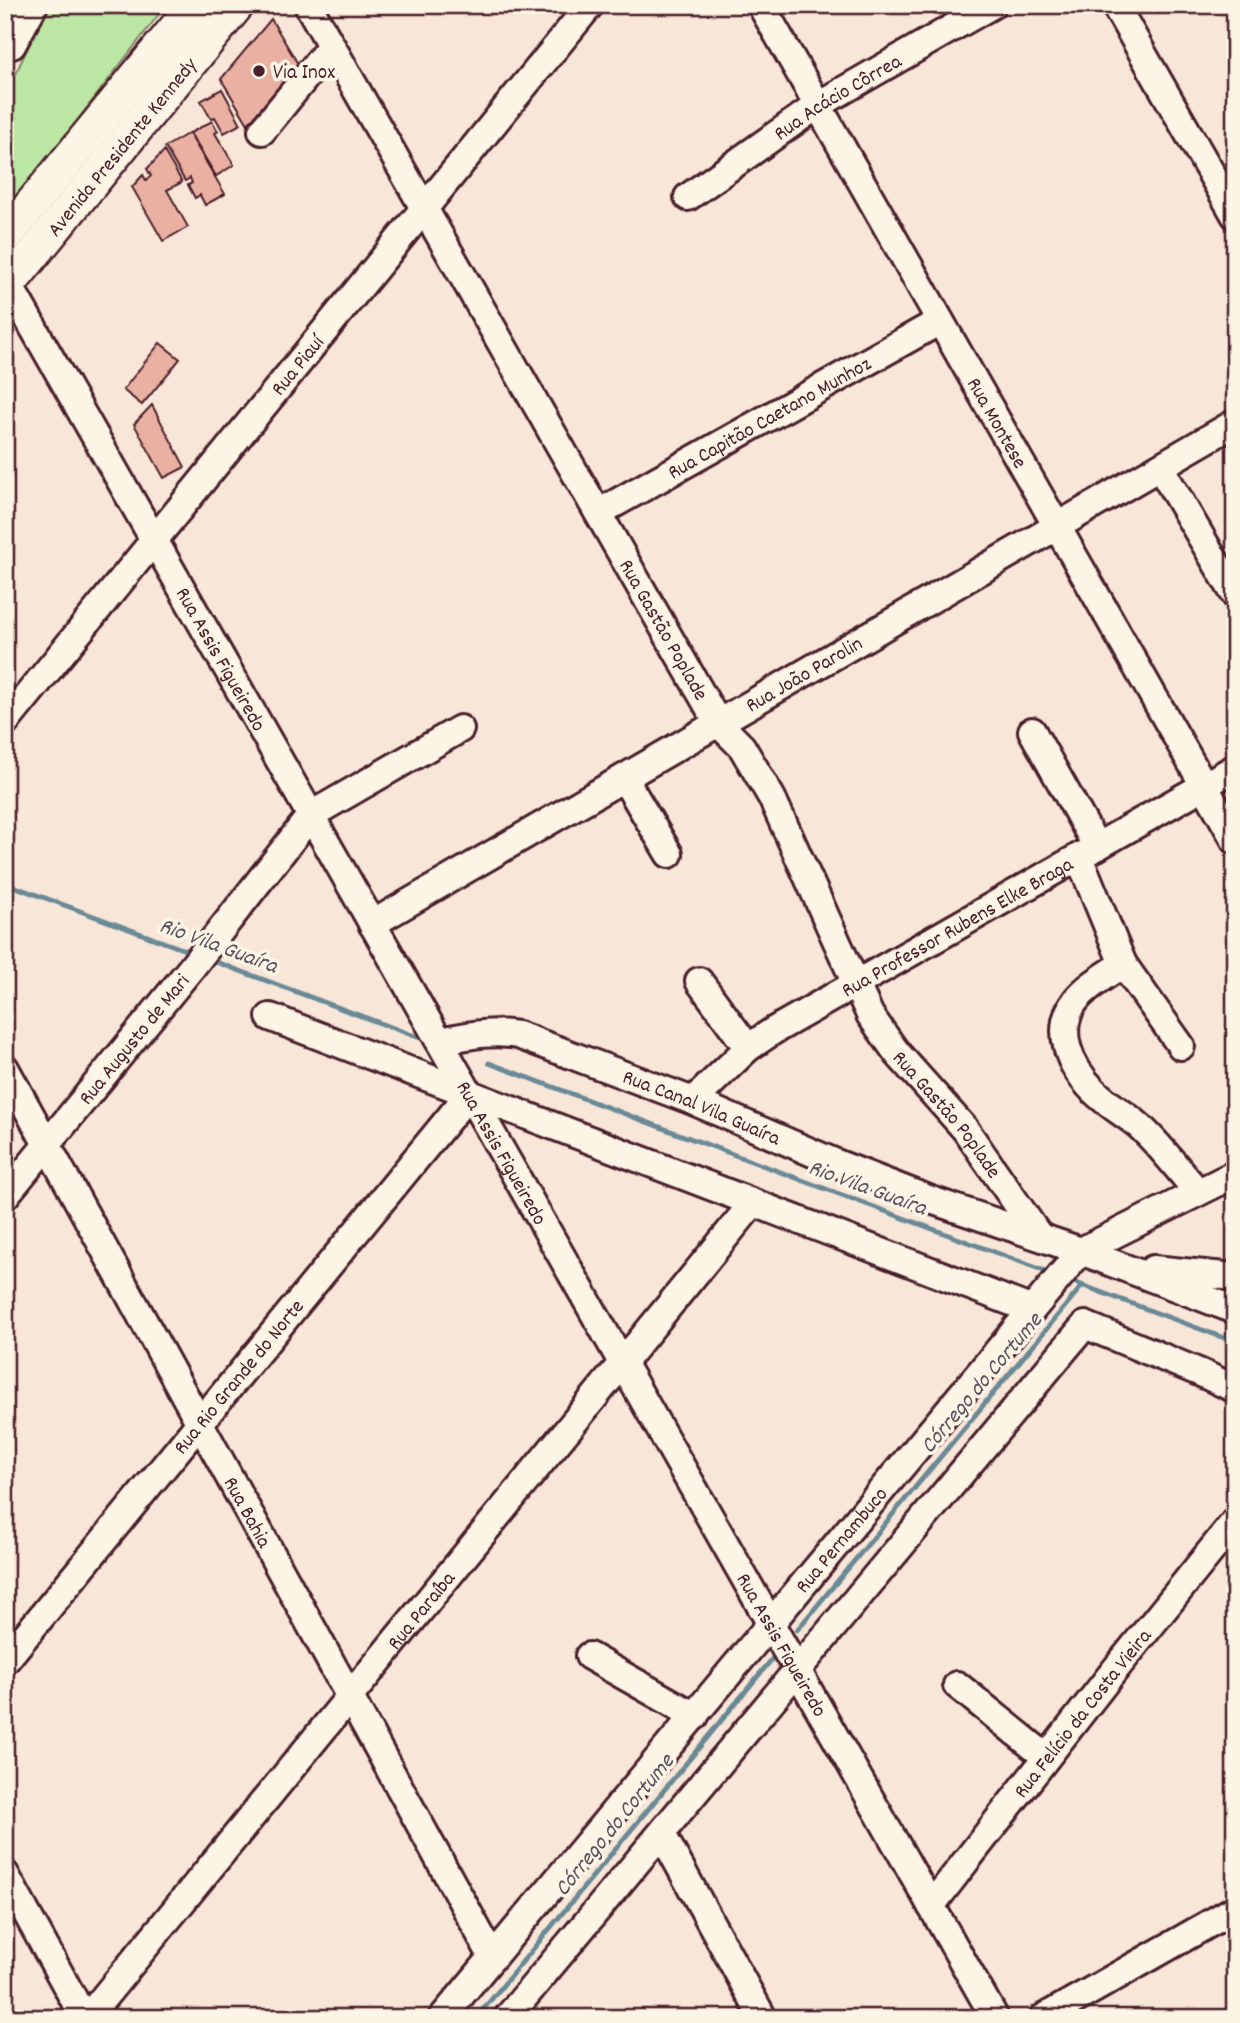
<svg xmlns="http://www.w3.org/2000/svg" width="1240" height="2023" font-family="Dekko,sans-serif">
	<rect width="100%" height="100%" fill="#f8e7d8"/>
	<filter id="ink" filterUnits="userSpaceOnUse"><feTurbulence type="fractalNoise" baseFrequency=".0143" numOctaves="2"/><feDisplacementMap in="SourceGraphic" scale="14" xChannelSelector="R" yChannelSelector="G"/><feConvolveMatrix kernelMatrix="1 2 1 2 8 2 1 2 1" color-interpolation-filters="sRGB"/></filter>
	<g filter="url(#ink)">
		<!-- green -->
		<path fill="#bbe6a3" stroke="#828267" stroke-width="2" d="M 48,5 L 166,5 L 5,214 L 5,96 Z"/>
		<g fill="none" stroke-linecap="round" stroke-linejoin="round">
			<!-- stream -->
			<path stroke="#6a8996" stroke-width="5" d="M 5,883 L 193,953
				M 208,959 L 420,1038
				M 489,1063 L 1053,1274
				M 1068,1280 L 1235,1342
				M 797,1630 L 1082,1286
				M 476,2018 L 777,1653"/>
		</g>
		<!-- building -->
		<path fill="#eab1a3" stroke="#4a1f2b" stroke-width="2" d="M 271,19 L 298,64 L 248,124 L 221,79 Z
			M 222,89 L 241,124 L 224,133 L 215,117 L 211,119 L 201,101 Z
			M 212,121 L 218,131 L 215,133 L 234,165 L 216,176 L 190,133 Z
			M 189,133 L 225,194 L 205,205 L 200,195 L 195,198 L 188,185 L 192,183 L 190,178 L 185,181 L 165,147 Z
			M 164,151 L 182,182 L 167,190 L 188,227 L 163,241 L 132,187 L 143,175 L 146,180 L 151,176 L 147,169 Z
			M 160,343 L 180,359 L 142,405 L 123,390 Z
			M 152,405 L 185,467 L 164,478 L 134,424 Z"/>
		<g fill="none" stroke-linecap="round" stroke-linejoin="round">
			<defs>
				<g id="minor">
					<path id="s1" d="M 308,5 L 718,723 L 742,747 L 772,798 L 870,1015 L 897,1053 L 965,1129 L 1039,1236"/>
					<path id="s2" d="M 761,5 L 1235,840"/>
					<path d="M 1115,5 L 1235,215"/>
					<path d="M 12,45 L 34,5"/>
					<path d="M 262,131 L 331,46"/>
					<path id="s3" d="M 688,197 L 818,105 L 992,5"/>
					<path id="s4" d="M 9,285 L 995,2018"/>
					<path d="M 1160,467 L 1235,595"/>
					<path id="s5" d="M 598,513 L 940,321"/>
					<path id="s6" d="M 5,723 L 590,5"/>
					<path d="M 1032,731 L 1097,847"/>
					<path d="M 624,778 L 669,854"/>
					<path d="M 1079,857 L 1123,964 L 1181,1046"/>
					<path id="s7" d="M 372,924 L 1235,423"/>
					<path d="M 1123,964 C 1107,975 1088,985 1076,1000 C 1053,1030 1070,1067 1094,1091 C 1107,1104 1123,1113 1137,1124 C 1160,1144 1178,1170 1198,1192"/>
					<path d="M 699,981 L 748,1048"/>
					<path d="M 270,1017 L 1030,1309"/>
					<path id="s8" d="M 440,1041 C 466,1036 491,1030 518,1035 L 693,1101 L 836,1163 L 931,1200 L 1081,1251 L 1235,1310"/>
					<path id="s9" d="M 5,1068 L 492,1956"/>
					<path id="s10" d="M 693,1101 L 748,1048 L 773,1031 L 1235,768"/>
					<path id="s11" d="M 5,1196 L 192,967 L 311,815 L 460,729"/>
					<path d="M 1153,1269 L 1235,1277"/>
					<path d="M 589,1656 L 695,1716"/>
					<path id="s12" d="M 5,1661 L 469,1094"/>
					<path d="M 957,1685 L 1046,1757"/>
					<path d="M 662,1834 L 763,2018"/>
					<path d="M 5,1874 L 84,2018"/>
					<path id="s13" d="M 931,1906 L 1110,1676 L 1235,1521"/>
					<path id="s14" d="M 87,2018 L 753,1203"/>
					<path id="s15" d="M 442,2018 L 1081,1251 L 1235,1174"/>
					<path d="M 507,2018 L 1085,1325 L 1201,1373 L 1235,1389"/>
					<path d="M 1043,2018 L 1235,1909"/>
				</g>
				<g id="major">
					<path d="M 5,237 L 195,5"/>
					<path id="s16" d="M 5,289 L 237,5"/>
				</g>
			</defs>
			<!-- minor casing -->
			<use href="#minor" stroke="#4a1f2b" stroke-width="32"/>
			<!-- major casing -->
			<use href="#major" stroke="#4a1f2b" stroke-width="38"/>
			<!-- minor -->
			<use href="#minor" stroke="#fcf5e5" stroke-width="26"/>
			<!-- major -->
			<use href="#major" stroke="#fcf5e5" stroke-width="33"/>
		</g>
	</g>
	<!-- markers -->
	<circle fill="#4a1f2b" stroke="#fcf5e5" stroke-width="2.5" cx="259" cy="71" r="7"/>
	<g text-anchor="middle" stroke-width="7" stroke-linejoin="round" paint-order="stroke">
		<!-- poi labels -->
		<g font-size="21" fill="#4a1f2b" stroke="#fcf5e5" text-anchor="start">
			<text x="273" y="78">Via Inox</text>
		</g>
		<!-- street labels -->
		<g font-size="21" fill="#4a1f2b" stroke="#fcf5e5">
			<text dy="7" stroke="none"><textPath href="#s3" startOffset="180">Rua Acácio Côrrea</textPath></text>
			<text dy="7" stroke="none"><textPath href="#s16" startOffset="184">Avenida Presidente Kennedy</textPath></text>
			<text dy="7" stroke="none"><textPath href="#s6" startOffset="462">Rua Piauí</textPath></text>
			<text dy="7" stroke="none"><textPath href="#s5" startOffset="196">Rua Capitão Caetano Munhoz</textPath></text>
			<text dy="7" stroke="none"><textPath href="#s2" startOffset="480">Rua Montese</textPath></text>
			<text dy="7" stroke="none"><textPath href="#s1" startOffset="719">Rua Gastão Poplade</textPath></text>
			<text dy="7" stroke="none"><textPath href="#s4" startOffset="430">Rua Assis Figueiredo</textPath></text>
			<text dy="7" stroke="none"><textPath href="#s7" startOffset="499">Rua João Parolin</textPath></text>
			<text dy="7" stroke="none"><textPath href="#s10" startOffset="318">Rua Professor Rubens Elke Braga</textPath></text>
			<text dy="7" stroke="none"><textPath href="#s11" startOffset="203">Rua Augusto de Mari</textPath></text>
			<text dy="7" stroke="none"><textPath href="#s8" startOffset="276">Rua Canal Vila Guaíra</textPath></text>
			<text dy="7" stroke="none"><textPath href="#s1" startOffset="1284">Rua Gastão Poplade</textPath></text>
			<text dy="7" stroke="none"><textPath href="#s4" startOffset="998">Rua Assis Figueiredo</textPath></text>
			<text dy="7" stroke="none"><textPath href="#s12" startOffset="368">Rua Rio Grande do Norte</textPath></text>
			<text dy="7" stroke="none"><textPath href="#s9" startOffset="506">Rua Bahia</textPath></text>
			<text dy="7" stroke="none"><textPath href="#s15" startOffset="623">Rua Pernambuco</textPath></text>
			<text dy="7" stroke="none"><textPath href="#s14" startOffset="527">Rua Paraíba</textPath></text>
			<text dy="7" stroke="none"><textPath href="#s4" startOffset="1564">Rua Assis Figueiredo</textPath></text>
			<text dy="7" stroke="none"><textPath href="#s13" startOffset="245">Rua Felício da Costa Vieira</textPath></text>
		</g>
		<!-- water labels -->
		<g font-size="23" font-style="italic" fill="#5a5460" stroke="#fcf5e5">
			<text transform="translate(219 944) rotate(20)" y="8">Rio Vila Guaíra</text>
			<text transform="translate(868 1186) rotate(20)" y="8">Rio Vila Guaíra</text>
			<text transform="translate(980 1382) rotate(-50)" y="8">Córrego do Cortume</text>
			<text transform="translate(613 1824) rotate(-51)" y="8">Córrego do Cortume</text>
		</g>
	</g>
	<!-- margin -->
	<rect width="1240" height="2023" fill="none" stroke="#fcf5e5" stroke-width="28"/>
	<rect x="14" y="14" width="1212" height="1995" fill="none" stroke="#4a1f2b" stroke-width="2.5" filter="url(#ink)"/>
</svg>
